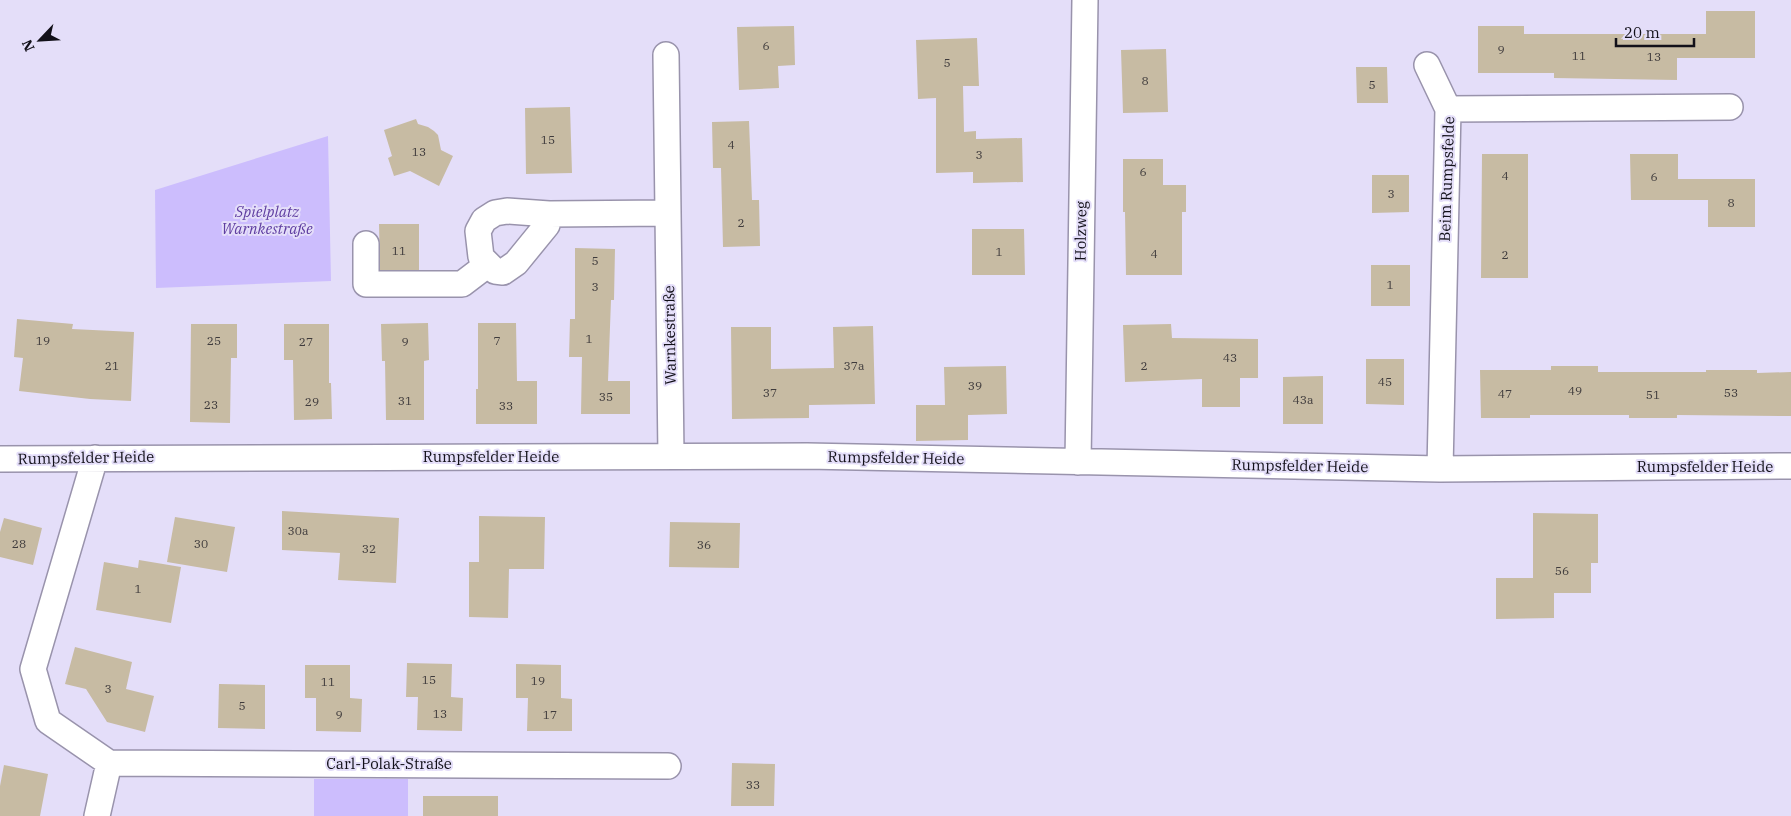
<svg xmlns="http://www.w3.org/2000/svg" width="1791" height="816" font-family="'IBM Plex Serif',serif">
	<rect width="100%" height="100%" fill="#e4def9"/>
	<!-- green -->
	<path fill="#ccbdfd" d="M 328,136 L 331,281 L 156,288 L 155,190 Z
		M 314,779 L 408,779 L 408,816 L 314,816 Z"/>
	<!-- building -->
	<path fill="#c7bba3" d="M 1706,11 L 1755,11 L 1755,58 L 1677,58 L 1677,80 L 1554,78 L 1554,73 L 1478,73 L 1478,26 L 1524,26 L 1524,34 L 1706,34 Z
		M 794,26 L 795,65 L 778,66 L 779,88 L 739,90 L 737,27 Z
		M 977,38 L 979,86 L 963,86 L 964,132 L 976,131 L 976,139 L 1022,138 L 1023,182 L 973,183 L 973,172 L 936,173 L 936,98 L 918,99 L 916,40 Z
		M 1166,49 L 1168,112 L 1123,113 L 1121,50 Z
		M 1356,67 L 1387,67 L 1388,103 L 1357,103 Z
		M 570,107 L 572,173 L 526,174 L 525,108 Z
		M 416,119 L 418,124 L 428,127 L 434,131 L 438,135 L 441,150 L 453,156 L 439,186 L 410,171 L 394,176 L 388,158 L 392,156 L 384,130 Z
		M 749,121 L 752,200 L 759,200 L 760,246 L 723,247 L 721,168 L 713,168 L 712,122 Z
		M 1482,154 L 1528,154 L 1528,278 L 1481,278 Z
		M 1630,154 L 1678,154 L 1678,179 L 1755,179 L 1755,227 L 1708,227 L 1708,200 L 1631,200 Z
		M 1123,159 L 1163,159 L 1163,185 L 1186,185 L 1186,212 L 1182,212 L 1182,275 L 1126,275 L 1125,212 L 1123,212 Z
		M 1372,175 L 1409,175 L 1409,212 L 1372,213 Z
		M 379,224 L 419,224 L 419,270 L 380,270 Z
		M 972,229 L 1024,229 L 1025,275 L 972,275 Z
		M 575,248 L 615,249 L 614,300 L 611,300 L 608,381 L 630,381 L 630,414 L 581,414 L 582,357 L 569,357 L 570,319 L 575,319 Z
		M 1371,265 L 1410,265 L 1410,306 L 1371,306 Z
		M 17,319 L 73,324 L 72,329 L 134,332 L 131,401 L 90,399 L 19,391 L 23,358 L 14,357 Z
		M 428,323 L 429,360 L 424,361 L 424,420 L 386,420 L 385,361 L 382,361 L 381,324 Z
		M 478,323 L 516,323 L 517,381 L 537,381 L 537,424 L 476,424 L 476,389 L 478,389 Z
		M 191,324 L 237,324 L 237,358 L 231,358 L 230,423 L 190,422 Z
		M 284,324 L 329,324 L 329,383 L 331,383 L 332,419 L 294,420 L 293,360 L 284,360 Z
		M 1171,324 L 1172,338 L 1258,339 L 1258,378 L 1240,378 L 1240,407 L 1202,407 L 1202,379 L 1125,382 L 1123,325 Z
		M 873,326 L 875,404 L 809,405 L 809,418 L 732,419 L 731,327 L 771,327 L 771,369 L 834,368 L 833,327 Z
		M 1366,359 L 1404,359 L 1404,405 L 1366,404 Z
		M 1006,366 L 1007,414 L 968,415 L 968,440 L 916,441 L 916,405 L 945,405 L 944,367 Z
		M 1551,366 L 1598,366 L 1598,372 L 1706,372 L 1706,370 L 1757,370 L 1757,373 L 1791,372 L 1791,416 L 1677,415 L 1677,418 L 1629,418 L 1629,415 L 1530,415 L 1530,418 L 1481,418 L 1480,370 L 1551,370 Z
		M 1323,376 L 1323,424 L 1283,424 L 1283,377 Z
		M 282,511 L 399,518 L 396,583 L 338,580 L 340,553 L 282,550 Z
		M 1533,513 L 1598,514 L 1598,563 L 1591,563 L 1591,593 L 1554,593 L 1554,618 L 1496,619 L 1496,578 L 1533,578 Z
		M 479,516 L 545,517 L 544,569 L 509,569 L 508,618 L 469,617 L 469,562 L 479,562 Z
		M 175,517 L 235,527 L 227,572 L 167,562 Z
		M 4,518 L 42,528 L 33,565 L 0,557 L 0,532 Z
		M 670,522 L 740,523 L 739,568 L 669,567 Z
		M 139,560 L 181,567 L 171,623 L 96,610 L 104,562 L 138,568 Z
		M 75,647 L 132,662 L 126,689 L 154,696 L 145,732 L 107,722 L 86,689 L 65,684 Z
		M 407,663 L 452,664 L 451,697 L 463,698 L 462,731 L 417,730 L 418,697 L 406,697 Z
		M 516,664 L 561,665 L 561,698 L 572,699 L 572,731 L 527,731 L 528,698 L 516,698 Z
		M 305,665 L 350,665 L 350,698 L 362,699 L 361,732 L 316,731 L 316,698 L 305,698 Z
		M 219,684 L 265,685 L 265,729 L 218,728 Z
		M 732,763 L 775,764 L 774,806 L 731,806 Z
		M 4,765 L 48,774 L 40,816 L 0,816 L 0,786 Z
		M 423,796 L 498,796 L 498,816 L 423,816 Z"/>
	<g fill="none" stroke-linecap="round" stroke-linejoin="round">
		<defs>
			<path id="minor" d="M 666,55 L 668,213
				M 1427,65 L 1448,109 L 1440,469
				M 1448,109 L 1730,107
				M 549,214 L 547,225 L 516,263 L 503,272 L 495,271 L 481,257 L 478,231 L 484,220 L 495,213 L 507,211 L 549,214 L 668,213 L 671,456
				M 366,244 L 366,284 L 462,284 L 487,265
				M 95,458 L 33,669 L 48,721 L 109,763 L 668,766
				M 0,459 L 807,456 L 1440,469 L 1791,466
				M 1078,462 L 1085,0
				M 97,816 L 109,763"/>
		</defs>
		<!-- minor casing -->
		<use href="#minor" stroke="#9993ac" stroke-width="28"/>
		<!-- minor -->
		<use href="#minor" stroke="#fff" stroke-width="25"/>
	</g>
	<g text-anchor="middle" stroke-width="4" stroke-linejoin="round" paint-order="stroke">
		<!-- number labels -->
		<g font-size="12" fill="#3f3b3c">
			<text x="766" y="50">6</text>
			<text x="1501" y="54">9</text>
			<text x="1579" y="60">11</text>
			<text x="1654" y="61">13</text>
			<text x="947" y="67">5</text>
			<text x="1145" y="85">8</text>
			<text x="1372" y="89">5</text>
			<text x="548" y="144">15</text>
			<text x="731" y="149">4</text>
			<text x="419" y="156">13</text>
			<text x="979" y="159">3</text>
			<text x="1143" y="176">6</text>
			<text x="1505" y="180">4</text>
			<text x="1654" y="181">6</text>
			<text x="1391" y="198">3</text>
			<text x="1731" y="207">8</text>
			<text x="741" y="227">2</text>
			<text x="399" y="255">11</text>
			<text x="999" y="256">1</text>
			<text x="1154" y="258">4</text>
			<text x="1505" y="259">2</text>
			<text x="595" y="265">5</text>
			<text x="1390" y="289">1</text>
			<text x="595" y="291">3</text>
			<text x="589" y="343">1</text>
			<text x="43" y="345">19</text>
			<text x="214" y="345">25</text>
			<text x="497" y="345">7</text>
			<text x="306" y="346">27</text>
			<text x="405" y="346">9</text>
			<text x="1230" y="362">43</text>
			<text x="112" y="370">21</text>
			<text x="854" y="370">37a</text>
			<text x="1144" y="370">2</text>
			<text x="1385" y="386">45</text>
			<text x="975" y="390">39</text>
			<text x="1575" y="395">49</text>
			<text x="770" y="397">37</text>
			<text x="1731" y="397">53</text>
			<text x="1505" y="398">47</text>
			<text x="1653" y="399">51</text>
			<text x="606" y="401">35</text>
			<text x="1303" y="404">43a</text>
			<text x="405" y="405">31</text>
			<text x="312" y="406">29</text>
			<text x="211" y="409">23</text>
			<text x="506" y="410">33</text>
			<text x="298" y="535">30a</text>
			<text x="19" y="548">28</text>
			<text x="201" y="548">30</text>
			<text x="704" y="549">36</text>
			<text x="369" y="553">32</text>
			<text x="1562" y="575">56</text>
			<text x="138" y="593">1</text>
			<text x="429" y="684">15</text>
			<text x="538" y="685">19</text>
			<text x="328" y="686">11</text>
			<text x="108" y="693">3</text>
			<text x="242" y="710">5</text>
			<text x="440" y="718">13</text>
			<text x="339" y="719">9</text>
			<text x="550" y="719">17</text>
			<text x="753" y="789">33</text>
		</g>
		<!-- street labels -->
		<g font-size="15" fill="#121019" stroke="#e4def9">
			<text transform="translate(1447 179) rotate(-88)" y="5">Beim Rumpsfelde</text>
			<text transform="translate(1081 231) rotate(-89)" y="5">Holzweg</text>
			<text transform="translate(670 335) rotate(-91)" y="5">Warnkestraße</text>
			<text x="491" y="462">Rumpsfelder Heide</text>
			<text transform="translate(86 458) rotate(-1)" y="5">Rumpsfelder Heide</text>
			<text transform="translate(896 458) rotate(1)" y="5">Rumpsfelder Heide</text>
			<text transform="translate(1300 466) rotate(1)" y="5">Rumpsfelder Heide</text>
			<text x="1705" y="472">Rumpsfelder Heide</text>
			<text x="389" y="769">Carl-Polak-Straße</text>
		</g>
		<!-- park labels -->
		<g font-size="15" font-style="italic" fill="#5f3ea1" stroke="#e4def9">
			<text x="267" y="217">Spielplatz<tspan x="267" dy="17">Warnkestraße</tspan></text>
		</g>
	</g>
	<!-- north arrow -->
	<g transform="translate(40 40) rotate(245)" stroke="#e4def9" stroke-width="4" paint-order="stroke">
	<path d="M0-4L9 19L0 12L-9 19Z" fill="#121019"/>
	<text y="-8" font-size="14" font-weight="bold" text-anchor="middle" fill="#121019">N</text>
	</g>
	<!-- scale -->
	<path d="M1616 38v8h78v-8" fill="none" stroke="#121019" stroke-width="2.5"/>
	<text x="1624" y="38" font-size="15" fill="#121019" stroke="#e4def9" stroke-width="4" paint-order="stroke">20 m</text>
</svg>
